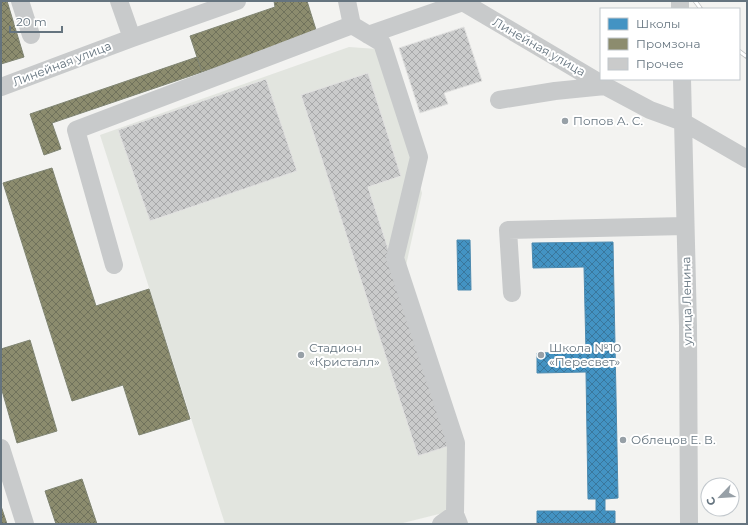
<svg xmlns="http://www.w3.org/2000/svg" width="748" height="525" font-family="Montserrat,sans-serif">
	<defs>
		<pattern id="schools-cross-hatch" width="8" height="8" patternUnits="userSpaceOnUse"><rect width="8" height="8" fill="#4393c3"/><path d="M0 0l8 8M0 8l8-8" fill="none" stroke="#3a779c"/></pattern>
		<pattern id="industry-cross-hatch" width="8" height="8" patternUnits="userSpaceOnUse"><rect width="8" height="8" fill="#8c8c6e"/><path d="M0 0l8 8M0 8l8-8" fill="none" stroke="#70725c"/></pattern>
		<pattern id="building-cross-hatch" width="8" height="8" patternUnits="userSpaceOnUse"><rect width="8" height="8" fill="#cacbcb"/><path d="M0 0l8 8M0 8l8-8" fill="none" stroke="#a8a9aa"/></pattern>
	</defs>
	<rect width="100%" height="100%" fill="#f3f3f1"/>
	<!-- pitch -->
	<path fill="#e2e5df" d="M 349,47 L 377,49 L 422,193 L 405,270 L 459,440 L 459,509 L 399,524 L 225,524 L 100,135 Z"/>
	<!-- schools -->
	<path fill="url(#schools-cross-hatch)" stroke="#4d8aaf" d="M 457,240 L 470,240 L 471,290 L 458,290 Z
		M 613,242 L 618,498 L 605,499 L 605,511 L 615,511 L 615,524 L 537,524 L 537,511 L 596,511 L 596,499 L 588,499 L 586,372 L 537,373 L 537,353 L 586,352 L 584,267 L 533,268 L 532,243 Z"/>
	<!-- industry -->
	<path fill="url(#industry-cross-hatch)" stroke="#808573" d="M 1,1 L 7,1 L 24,57 L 1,64 Z
		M 274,1 L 307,1 L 317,33 L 202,72 L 190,36 L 275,7 Z
		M 197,57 L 202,72 L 52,123 L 61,149 L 44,155 L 30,114 Z
		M 52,168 L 96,306 L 149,289 L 190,419 L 139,435 L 123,385 L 72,401 L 3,183 Z
		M 30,340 L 57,431 L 17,443 L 1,387 L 1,349 Z
		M 82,479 L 97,524 L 56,524 L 45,491 Z
		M 1,506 L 7,524 L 1,524 Z"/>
	<!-- building -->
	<path fill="url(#building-cross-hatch)" stroke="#e2e2e1" d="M 464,27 L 482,81 L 444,93 L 448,104 L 420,113 L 399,48 Z
		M 368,73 L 401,176 L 368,187 L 452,445 L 418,456 L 301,95 Z
		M 266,79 L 297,171 L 150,221 L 118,130 Z"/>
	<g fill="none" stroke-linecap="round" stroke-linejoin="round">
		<!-- minor -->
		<path stroke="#c8cacb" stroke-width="18" d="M 20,1 L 31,35
			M 119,1 L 132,38
			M 347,1 L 352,25 L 382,43 L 419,157 L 395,258 L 456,443 L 455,514 L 459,524
			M 461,1 L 605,86 L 650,110 L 683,122 L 747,159
			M 680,1 L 680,9
			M 368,35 L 463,2
			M 682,79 L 688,326 L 689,524
			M 1,87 L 132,38 L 237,1
			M 499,100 L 555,91 L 605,86
			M 114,265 L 76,130 L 352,25
			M 512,293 L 508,230 L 685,226
			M 1,448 L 25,524
			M 441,524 L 455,514"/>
		<defs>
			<path id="rail" d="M 695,1 L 701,9
				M 739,51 L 747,57"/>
		</defs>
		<!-- rail casing -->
		<use href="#rail" stroke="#bebfc0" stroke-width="4.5"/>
		<!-- rail -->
		<use href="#rail" stroke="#fff" stroke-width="3" stroke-dasharray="9" stroke-linecap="butt"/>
	</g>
	<!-- markers -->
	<g fill="#97a0a7" stroke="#fff" stroke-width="1.5">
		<circle cx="565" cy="121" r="4"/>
		<circle cx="301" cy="355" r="4"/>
		<circle cx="541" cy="355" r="4"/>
		<circle cx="623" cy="440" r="4"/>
	</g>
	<g text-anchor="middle" stroke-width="4" stroke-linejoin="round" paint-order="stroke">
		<!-- street labels -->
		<g font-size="12" fill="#65747f" stroke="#fff">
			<text transform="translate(539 47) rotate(30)" y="4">Линейная улица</text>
			<text transform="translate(62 64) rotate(-21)" y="4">Линейная улица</text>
			<text transform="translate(687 301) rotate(-91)" y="4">улица Ленина</text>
		</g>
		<!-- poi labels -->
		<g font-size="12" fill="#65747f" stroke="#fff" text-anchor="start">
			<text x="573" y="125">Попов А. С.</text>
			<text x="309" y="352">Стадион<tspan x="309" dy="14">«Кристалл»</tspan></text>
			<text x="549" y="352">Школа №10<tspan x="549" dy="14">«Пересвет»</tspan></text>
			<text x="631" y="444">Облецов Е. В.</text>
		</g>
	</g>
	<!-- border -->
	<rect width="748" height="525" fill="none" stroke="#65747f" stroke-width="4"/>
	<!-- legend -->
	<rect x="600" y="8" width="140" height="72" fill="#ffffff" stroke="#c1c7cc"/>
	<rect x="608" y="18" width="20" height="12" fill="#4393c3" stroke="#c1c7cc"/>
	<text x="636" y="28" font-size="12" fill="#65747f">Школы</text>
	<rect x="608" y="38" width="20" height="12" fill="#8c8c6e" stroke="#c1c7cc"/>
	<text x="636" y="48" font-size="12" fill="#65747f">Промзона</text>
	<rect x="608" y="58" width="20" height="12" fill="#cacbcb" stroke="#c1c7cc"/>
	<text x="636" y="68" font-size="12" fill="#65747f">Прочее</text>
	<!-- north arrow -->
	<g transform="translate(720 497) rotate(245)"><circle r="19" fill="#ffffff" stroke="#c1c7cc"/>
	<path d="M0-3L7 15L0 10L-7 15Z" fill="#97a0a7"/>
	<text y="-6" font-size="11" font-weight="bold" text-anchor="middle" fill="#65747f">С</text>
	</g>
	<!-- scale -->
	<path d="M10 26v6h52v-6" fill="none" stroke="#65747f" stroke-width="2"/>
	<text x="16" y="26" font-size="12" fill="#65747f" stroke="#ffffff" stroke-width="3" paint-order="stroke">20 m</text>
</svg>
